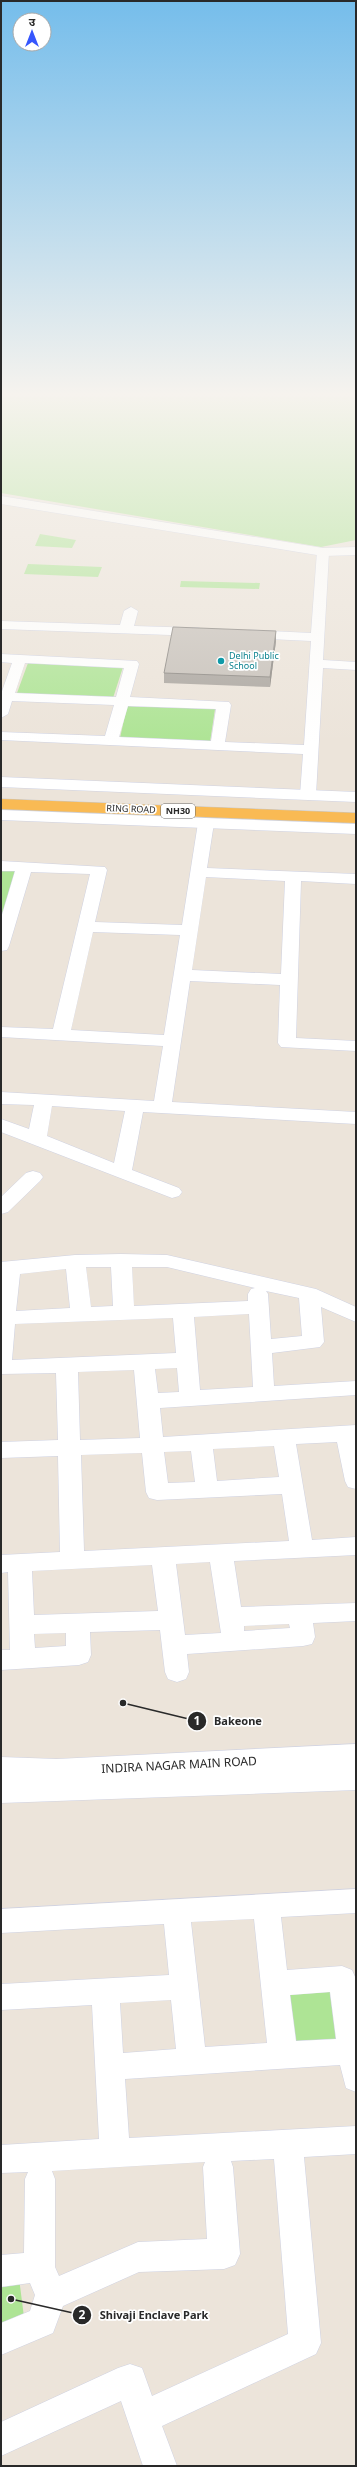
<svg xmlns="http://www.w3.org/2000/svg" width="357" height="2467" font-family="'Noto Sans','Noto Sans Devanagari',sans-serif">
	<rect width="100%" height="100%" fill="#ece4da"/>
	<!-- green -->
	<path fill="#aee495" d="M 1,397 L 356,397 L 356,540 L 321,547 L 1,493 Z
		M 40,534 L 76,540 L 72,548 L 35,546 Z
		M 28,564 L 102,567 L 98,577 L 24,574 Z
		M 181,581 L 260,583 L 259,589 L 180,587 Z
		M 28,663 L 123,667 L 113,698 L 17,693 Z
		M 127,706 L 215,709 L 210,742 L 120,738 Z
		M 1,869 L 17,869 L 1,920 Z
		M 341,1986 L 350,2045 L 294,2050 L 286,1990 Z
		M 19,2278 L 24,2317 L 1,2327 L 1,2280 Z"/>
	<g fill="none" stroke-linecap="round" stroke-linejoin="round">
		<defs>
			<path id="minor" d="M 323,548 L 329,552 L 323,660 L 356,662 L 356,670 L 323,668 L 316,795 L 313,798 L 303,798 L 300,795 L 303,754 L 1,740 L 1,732 L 105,736 L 114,705 L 12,701 L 8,714 L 1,718 L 1,694 L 12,663 L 1,662 L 1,654 L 137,661 L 139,664 L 130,697 L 229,702 L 231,705 L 225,742 L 304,745 L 311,641 L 249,638 L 242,634 L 249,630 L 311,633 L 317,552 ZM 25,663 L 124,668 L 116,697 L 15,693 ZM 128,706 L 216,709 L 211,741 L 119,737 Z
				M 131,607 L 138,611 L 134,626 L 199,628 L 206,632 L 199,636 L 1,629 L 1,621 L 120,625 L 124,611 Z
				M 206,818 L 214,823 L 207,868 L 356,874 L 356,884 L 301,881 L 296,1038 L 356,1041 L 356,1051 L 281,1047 L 278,1043 L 280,985 L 190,981 L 172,1102 L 356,1112 L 356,1124 L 143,1112 L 132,1170 L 179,1188 L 182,1192 L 179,1196 L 172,1198 L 1,1132 L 1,1119 L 29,1129 L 34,1105 L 1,1104 L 1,1092 L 154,1101 L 163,1046 L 1,1037 L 1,1027 L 53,1029 L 90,874 L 31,872 L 9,946 L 7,950 L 1,951 L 1,918 L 15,871 L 1,871 L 1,861 L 105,867 L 107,870 L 95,922 L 182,925 L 198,823 ZM 206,877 L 285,881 L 281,974 L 192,970 ZM 93,932 L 180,935 L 164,1035 L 71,1030 ZM 52,1106 L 125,1111 L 114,1163 L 47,1136 Z
				M 33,1171 L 40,1173 L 43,1177 L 40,1181 L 8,1212 L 1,1214 L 1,1197 L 26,1173 Z
				M 121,1254 L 167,1255 L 316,1289 L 356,1307 L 356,1322 L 321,1307 L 324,1342 L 320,1347 L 272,1353 L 274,1386 L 356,1381 L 356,1395 L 160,1408 L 163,1437 L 356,1425 L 356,1489 L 348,1487 L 345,1481 L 337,1442 L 296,1444 L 312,1540 L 356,1537 L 356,1555 L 234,1561 L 241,1607 L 356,1603 L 356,1621 L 313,1623 L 315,1637 L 312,1644 L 303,1646 L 187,1654 L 189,1672 L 186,1679 L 177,1682 L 168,1679 L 165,1672 L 160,1630 L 90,1632 L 91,1655 L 88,1662 L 79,1665 L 1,1670 L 1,1650 L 10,1650 L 8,1572 L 1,1573 L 1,1555 L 60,1552 L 58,1456 L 1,1458 L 1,1442 L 58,1440 L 56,1373 L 1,1374 L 1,1262 L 75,1255 ZM 86,1267 L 111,1267 L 113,1306 L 91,1307 ZM 132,1267 L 167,1267 L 255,1288 L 251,1289 L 248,1294 L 248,1301 L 134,1306 ZM 66,1269 L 70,1308 L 16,1311 L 20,1274 ZM 266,1291 L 299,1298 L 302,1336 L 271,1339 L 268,1294 ZM 249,1314 L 253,1387 L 200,1390 L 194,1317 ZM 173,1318 L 176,1353 L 12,1360 L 15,1324 ZM 177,1368 L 179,1392 L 158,1393 L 155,1369 ZM 134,1370 L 140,1438 L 80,1440 L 78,1372 ZM 274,1446 L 279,1477 L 217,1481 L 213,1449 ZM 191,1451 L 195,1482 L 168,1483 L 164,1452 ZM 142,1453 L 146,1492 L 149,1498 L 157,1500 L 282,1494 L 289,1541 L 84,1551 L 81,1455 ZM 210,1562 L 221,1633 L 185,1635 L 176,1564 ZM 152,1565 L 158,1611 L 34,1615 L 32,1571 ZM 289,1624 L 290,1628 L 244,1631 L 244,1626 ZM 66,1633 L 66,1646 L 35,1648 L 34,1634 Z
				M 356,1889 L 356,1913 L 281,1917 L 287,1970 L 342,1966 L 352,1970 L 356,1979 L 356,2092 L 346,2088 L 340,2065 L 125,2079 L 129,2138 L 356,2126 L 356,2154 L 304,2157 L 321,2343 L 316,2354 L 162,2426 L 177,2466 L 143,2466 L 121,2401 L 1,2456 L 1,2422 L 118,2368 L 130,2364 L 142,2368 L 152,2396 L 288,2334 L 274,2159 L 231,2161 L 233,2167 L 240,2254 L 235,2265 L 224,2269 L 139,2272 L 63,2306 L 53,2333 L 1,2355 L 1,2323 L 30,2311 L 35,2295 L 30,2283 L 1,2287 L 1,2255 L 24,2253 L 25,2179 L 28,2172 L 1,2173 L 1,2145 L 99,2139 L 92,2005 L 1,2010 L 1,1984 L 169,1975 L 164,1924 L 1,1933 L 1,1909 ZM 254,1919 L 267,2043 L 205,2047 L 191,1922 ZM 330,1992 L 336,2039 L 296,2041 L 290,1995 ZM 171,2000 L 176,2049 L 123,2053 L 120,2003 ZM 205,2162 L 203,2167 L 207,2239 L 138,2242 L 59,2276 L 55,2267 L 55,2179 L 52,2171 Z"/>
			<path id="tertiary" d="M 1,496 L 323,548 L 356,547 L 356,555 L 323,556 L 1,504 Z
				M 1,777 L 356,792 L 356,802 L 1,787 Z
				M 1,810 L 356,824 L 356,834 L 1,820 Z
				M 356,1744 L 356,1790 L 1,1803 L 1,1757 L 57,1759 Z"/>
			<path id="trunk" d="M 1,799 L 356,813 L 356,823 L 1,809 Z"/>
		</defs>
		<!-- minor casing -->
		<use href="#minor" stroke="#cfd2e2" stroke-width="1"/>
		<!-- tertiary casing -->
		<use href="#tertiary" stroke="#cfd2e2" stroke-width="1"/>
		<!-- trunk casing -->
		<use href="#trunk" stroke="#c7c7c7" stroke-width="1"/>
		<!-- minor -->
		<use href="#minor" fill="#fff" fill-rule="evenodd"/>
		<!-- tertiary -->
		<use href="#tertiary" fill="#fff" fill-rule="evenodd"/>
		<!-- trunk -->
		<use href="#trunk" fill="#f9ba54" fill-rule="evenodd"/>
	</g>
	<!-- wall -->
	<path fill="#aba6a0" d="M 276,631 L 276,641 L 270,687 L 164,683 L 164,673 Z"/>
	<!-- shaded-wall -->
	<path fill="#8b8782" d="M 276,631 L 276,641 L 270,687 L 270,677 Z"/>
	<!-- building -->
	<path fill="#c7c1ba" stroke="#8b8782" d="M 173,627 L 276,631 L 270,677 L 164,673 Z"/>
	<!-- sky -->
	<linearGradient id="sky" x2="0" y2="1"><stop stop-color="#75bdeb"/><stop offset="0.53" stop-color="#f6f3ee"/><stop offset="1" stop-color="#f6f3ee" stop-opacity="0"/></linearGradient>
	<rect width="357" height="743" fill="url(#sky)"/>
	<!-- markers -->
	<circle fill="#0f9aa8" stroke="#fff" stroke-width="1.5" cx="221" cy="661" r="4"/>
	<g text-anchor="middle" stroke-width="3.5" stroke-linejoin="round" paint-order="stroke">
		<!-- far-culture labels -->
		<g font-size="9" fill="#0d838f" stroke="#fff" text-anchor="start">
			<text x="229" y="659">Delhi Public<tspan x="229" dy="10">School</tspan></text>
		</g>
		<!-- far-street labels -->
		<g font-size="9" fill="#292929" stroke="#fff">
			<text transform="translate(131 809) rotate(2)" y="3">RING ROAD</text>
		</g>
		<!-- shield labels -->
		<rect fill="#fff" stroke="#696969" stroke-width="1" x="161" y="804" width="34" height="14" rx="3"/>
		<g font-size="9" font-weight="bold" fill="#292929">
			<text x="178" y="814">NH30</text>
		</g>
		<!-- near-street labels -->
		<g font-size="12" fill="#292929" stroke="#fff">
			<text transform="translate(179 1765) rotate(-3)" y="4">INDIRA NAGAR MAIN ROAD</text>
		</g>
	</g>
	<!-- callouts -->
	<path fill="none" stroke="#292929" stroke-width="1.5" d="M123 1703L197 1721M11 2299L82 2315"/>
	<g fill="#292929" stroke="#fff" stroke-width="1.5">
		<circle cx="123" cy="1703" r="4"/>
		<circle cx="11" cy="2299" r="4"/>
		<circle cx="197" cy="1721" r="10"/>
		<circle cx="82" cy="2315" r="10"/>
	</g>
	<g font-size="12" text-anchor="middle" font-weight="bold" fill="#fff">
		<text x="197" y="1725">1</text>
		<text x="82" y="2319">2</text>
	</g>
	<g font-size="11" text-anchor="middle" font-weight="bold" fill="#292929" stroke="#fff" stroke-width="3.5" stroke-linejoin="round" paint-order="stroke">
		<text x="238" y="1725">Bakeone</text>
		<text x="154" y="2319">Shivaji Enclave Park</text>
	</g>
	<!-- border -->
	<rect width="357" height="2467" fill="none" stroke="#292929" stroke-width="4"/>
	<!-- north arrow -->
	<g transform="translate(32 32)"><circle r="19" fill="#ffffff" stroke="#a9a9a9"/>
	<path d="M0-3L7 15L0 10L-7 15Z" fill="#3656fd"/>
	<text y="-6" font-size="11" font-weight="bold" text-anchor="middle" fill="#292929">उ</text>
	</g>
</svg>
